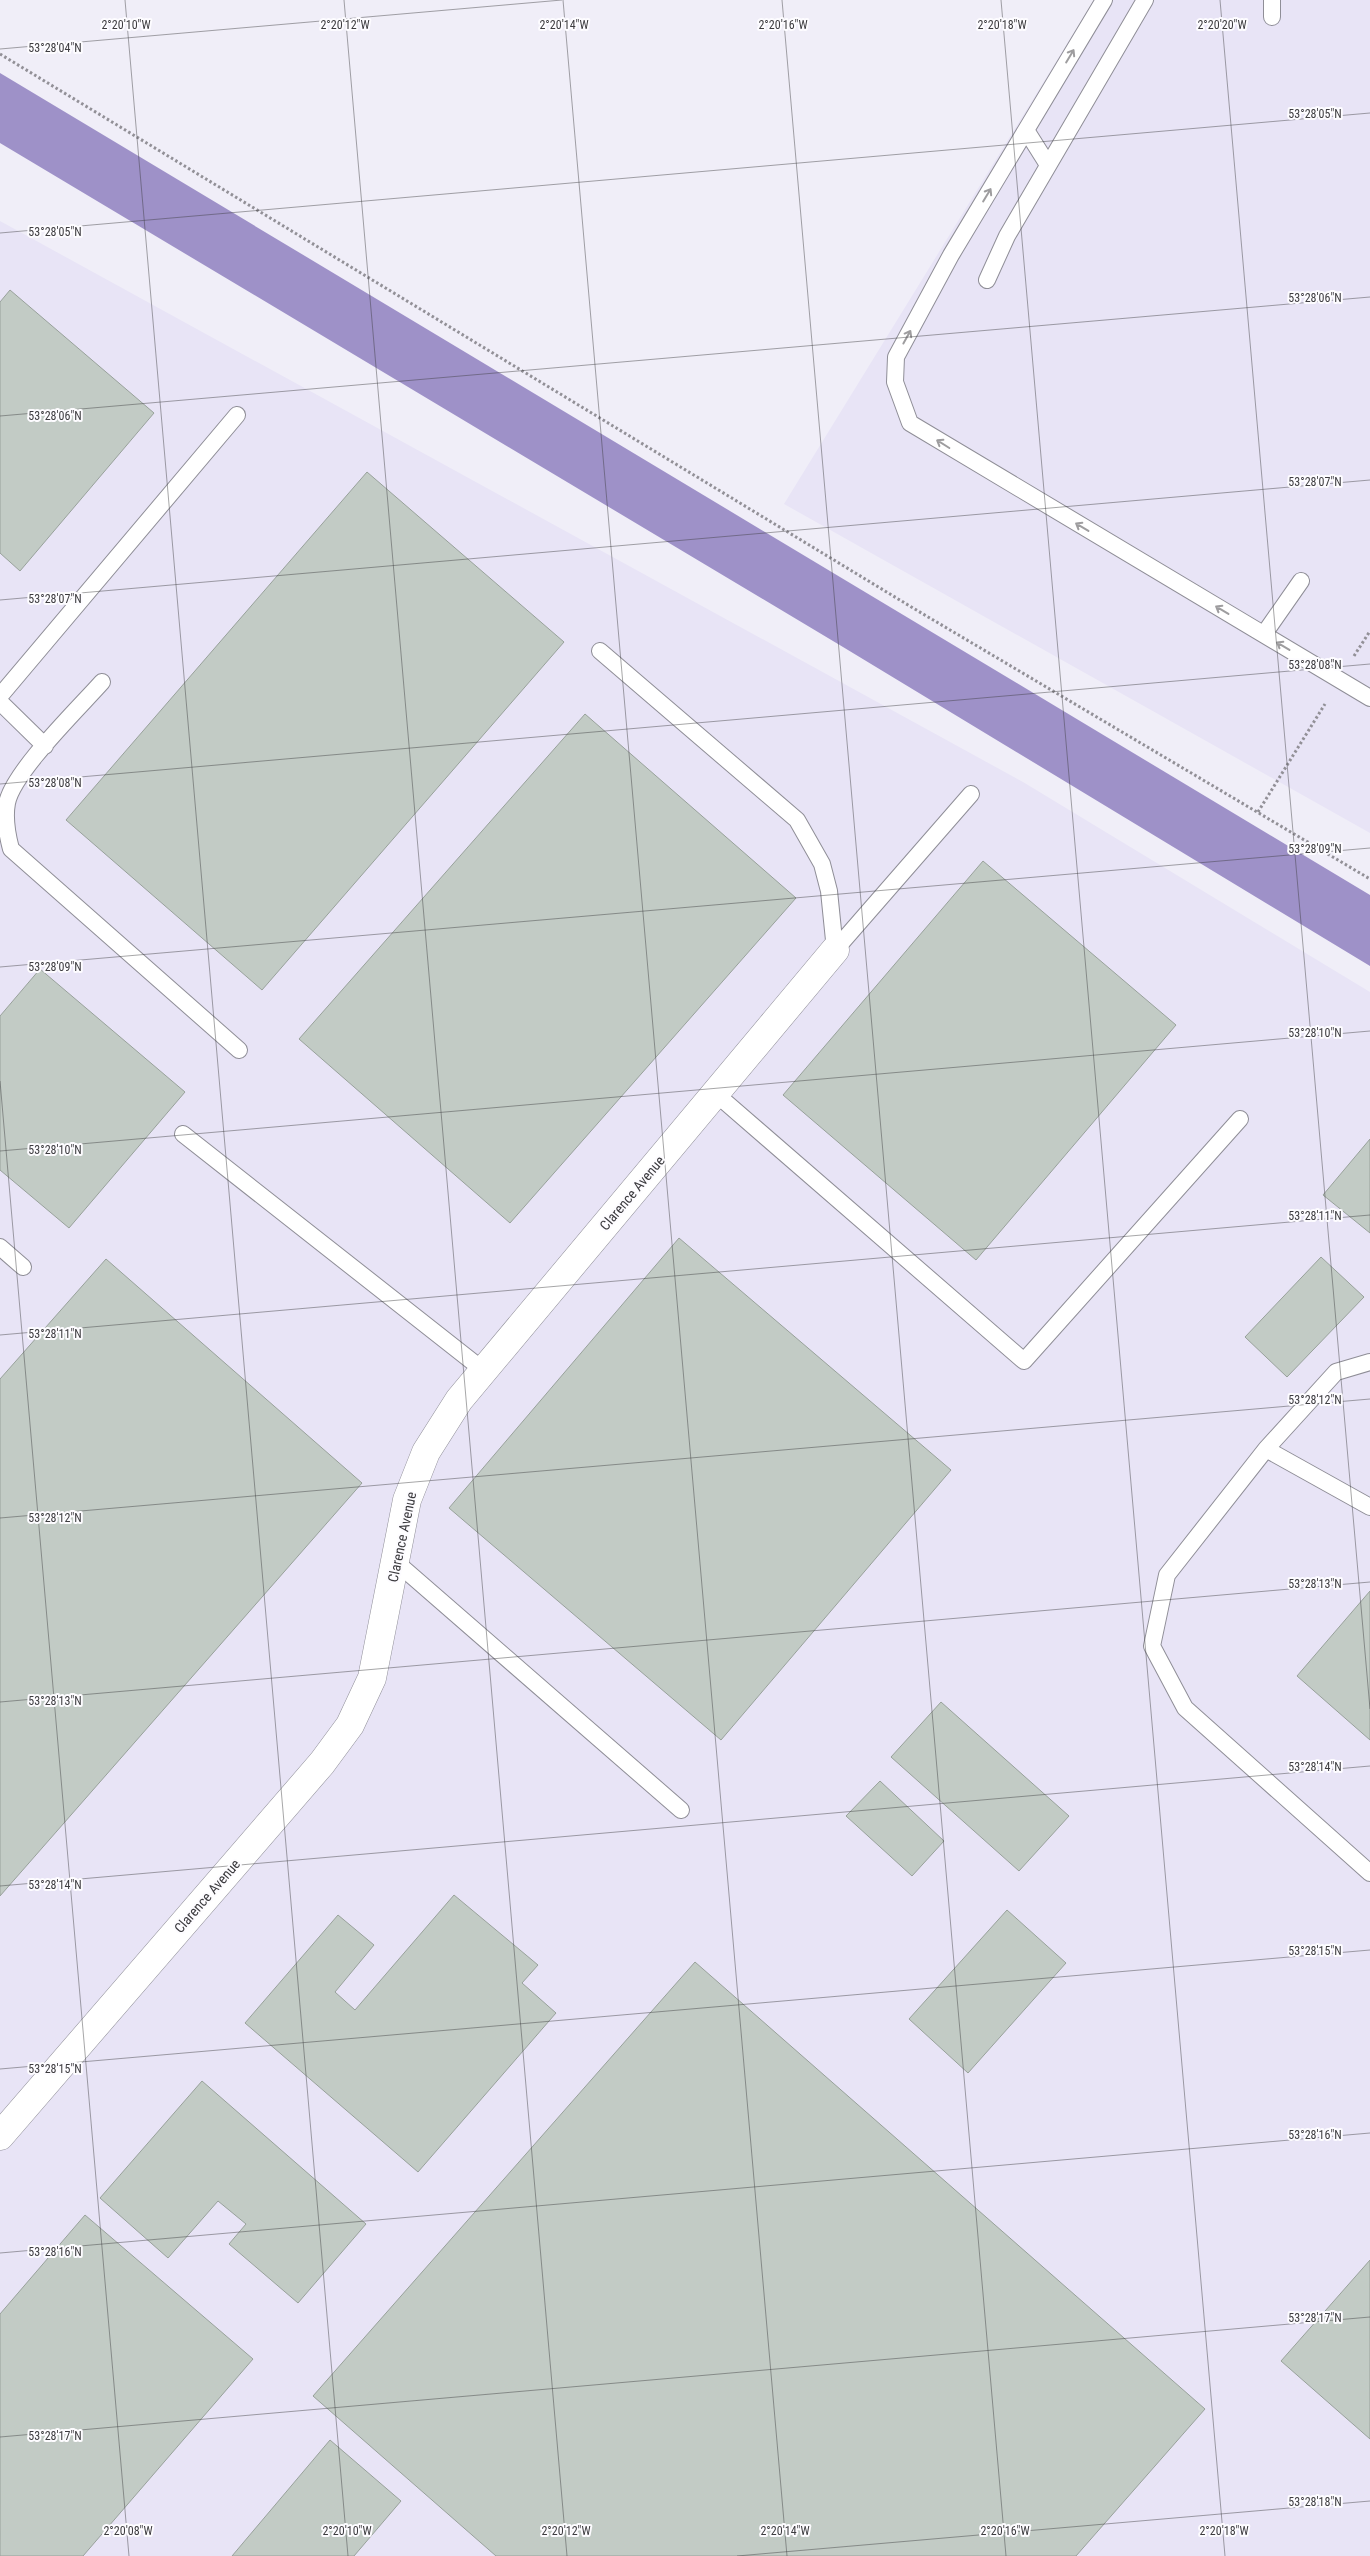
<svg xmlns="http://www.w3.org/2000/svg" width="1370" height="2556" font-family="'Roboto Condensed',sans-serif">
	<rect width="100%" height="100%" fill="#f0eef8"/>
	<!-- built -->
	<path fill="#e8e4f6" d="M 1094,0 L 1370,0 L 1370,833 L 784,504 Z
		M 0,221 L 1023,782 L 1370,992 L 1370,2556 L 0,2556 Z"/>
	<!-- water -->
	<path fill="#9e91c8" d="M 0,73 L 1370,895 L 1370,966 L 843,647 L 0,143 Z"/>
	<!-- building -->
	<path fill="#c2cbc5" stroke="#98a19b" d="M 10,290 L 154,413 L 20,571 L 0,553 L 0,302 Z
		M 367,472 L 564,642 L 262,990 L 66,820 Z
		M 585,714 L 796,898 L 510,1223 L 299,1039 Z
		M 983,861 L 1176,1025 L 976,1260 L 783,1095 Z
		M 40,969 L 185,1092 L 69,1228 L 0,1170 L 0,1016 Z
		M 1370,1139 L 1370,1233 L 1323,1195 Z
		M 679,1238 L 951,1470 L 721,1740 L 449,1508 Z
		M 1321,1257 L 1364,1297 L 1287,1377 L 1245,1337 Z
		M 106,1259 L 362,1483 L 0,1896 L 0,1379 Z
		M 1370,1591 L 1370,1740 L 1297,1676 Z
		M 941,1702 L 1069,1816 L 1019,1871 L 891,1757 Z
		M 880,1781 L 944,1841 L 912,1876 L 846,1816 Z
		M 454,1895 L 538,1965 L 522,1983 L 556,2013 L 418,2172 L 245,2023 L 338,1915 L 374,1945 L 335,1992 L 355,2010 Z
		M 1007,1910 L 1066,1963 L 968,2073 L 909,2019 Z
		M 695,1962 L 1205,2409 L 1076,2556 L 496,2556 L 313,2396 Z
		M 202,2081 L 366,2224 L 298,2303 L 229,2244 L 246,2224 L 218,2201 L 168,2258 L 100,2198 Z
		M 85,2215 L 253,2359 L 83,2556 L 0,2556 L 0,2314 Z
		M 1370,2260 L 1370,2439 L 1281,2361 Z
		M 330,2440 L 401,2501 L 354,2556 L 232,2556 Z"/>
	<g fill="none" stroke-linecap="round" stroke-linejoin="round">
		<defs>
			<path id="lane" d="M 1104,0 L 951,255 L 896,357 L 895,382 L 910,423 L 1370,698
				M 1272,0 L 1272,17
				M 1026,130 L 1048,165
				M 987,280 L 1007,236 L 1145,0
				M 1264,634 L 1301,581
				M 600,651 L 797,820 L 822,864 L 829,891 L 835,950
				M 102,682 C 78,709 13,772 7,803 C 4,819 7,834 11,849 L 239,1050
				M 0,696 L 237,415
				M 0,702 L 45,746
				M 835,950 L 971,794
				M 715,1093 L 1024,1361 L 1240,1119
				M 183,1134 L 483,1370
				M 0,1247 L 23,1267
				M 1370,1362 L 1336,1372 L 1266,1449 L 1167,1575 L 1152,1646 L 1185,1708 L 1370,1873
				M 1266,1449 L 1370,1507
				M 396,1562 L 681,1810"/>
			<path id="street" d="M 0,2136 L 322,1763 L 350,1725 L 372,1678 L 407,1500 L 426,1452 L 459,1400 L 835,950"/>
		</defs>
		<!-- lane casing -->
		<use href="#lane" stroke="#8f8e97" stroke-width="18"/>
		<!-- street casing -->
		<use href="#street" stroke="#8f8e97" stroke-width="29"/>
		<!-- path -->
		<path stroke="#929097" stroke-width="3" stroke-dasharray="2.5 2.5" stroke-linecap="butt" d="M 0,54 L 913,608 L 1370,879
			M 1354,656 L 1370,631
			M 1258,812 L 1325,704"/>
		<!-- lane -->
		<use href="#lane" stroke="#fff" stroke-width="16"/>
		<!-- street -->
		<use href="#street" stroke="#fff" stroke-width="28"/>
	</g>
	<!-- one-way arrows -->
	<defs><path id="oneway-shaft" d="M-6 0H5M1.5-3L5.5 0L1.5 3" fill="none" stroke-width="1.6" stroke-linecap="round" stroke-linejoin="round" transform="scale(1.25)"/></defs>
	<g stroke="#9e9d9f">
		<use href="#oneway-shaft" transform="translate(1070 56) rotate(-59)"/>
		<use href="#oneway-shaft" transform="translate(987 195) rotate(-59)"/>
		<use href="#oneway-shaft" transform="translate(907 337) rotate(-61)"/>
		<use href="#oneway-shaft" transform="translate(943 444) rotate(-148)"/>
		<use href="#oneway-shaft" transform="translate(1082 527) rotate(-149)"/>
		<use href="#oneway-shaft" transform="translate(1222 610) rotate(-149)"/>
		<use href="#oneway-shaft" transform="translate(1283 646) rotate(-149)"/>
	</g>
	<!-- ticks -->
	<path fill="none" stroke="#3c3b3f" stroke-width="1" stroke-opacity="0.45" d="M 125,0 L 348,2556M 344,0 L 567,2556M 563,0 L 787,2556M 782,0 L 1006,2556M 1001,0 L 1225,2556M 1220,0 L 1370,1709M 0,49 L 562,0M 0,233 L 1370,113M 0,416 L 1370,297M 0,600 L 1370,480M 0,784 L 1370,664M 0,967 L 1370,848M 0,1081 L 129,2556M 0,1151 L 1370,1031M 0,1335 L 1370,1215M 0,1518 L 1370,1399M 0,1702 L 1370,1582M 0,1886 L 1370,1766M 0,2069 L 1370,1950M 0,2253 L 1370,2133M 0,2437 L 1370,2317M 737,2556 L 1370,2501"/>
	<g text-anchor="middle" stroke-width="4" stroke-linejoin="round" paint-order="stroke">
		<!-- street labels -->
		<g font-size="14" fill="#3c3b3f" stroke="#fdfcff">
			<text transform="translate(632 1193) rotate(-50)" y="5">Clarence Avenue</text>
			<text transform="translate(402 1537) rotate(-78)" y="5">Clarence Avenue</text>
			<text transform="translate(207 1896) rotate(-49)" y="5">Clarence Avenue</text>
		</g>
	</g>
	<g font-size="12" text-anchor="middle" fill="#3c3b3f" stroke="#fdfcff" stroke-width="4" stroke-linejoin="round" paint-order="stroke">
		<text x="126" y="29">2°20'10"W</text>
		<text x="345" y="29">2°20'12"W</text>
		<text x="564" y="29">2°20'14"W</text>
		<text x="783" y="29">2°20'16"W</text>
		<text x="1002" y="29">2°20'18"W</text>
		<text x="1222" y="29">2°20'20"W</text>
		<text x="55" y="52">53°28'04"N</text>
		<text x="1315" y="118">53°28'05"N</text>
		<text x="55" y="236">53°28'05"N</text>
		<text x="1315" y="302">53°28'06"N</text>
		<text x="55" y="420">53°28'06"N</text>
		<text x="1315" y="486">53°28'07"N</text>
		<text x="55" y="603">53°28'07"N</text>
		<text x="1315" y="669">53°28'08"N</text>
		<text x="55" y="787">53°28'08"N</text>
		<text x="1315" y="853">53°28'09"N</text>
		<text x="55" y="971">53°28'09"N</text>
		<text x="1315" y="1037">53°28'10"N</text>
		<text x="55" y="1154">53°28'10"N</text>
		<text x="1315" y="1220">53°28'11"N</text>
		<text x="55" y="1338">53°28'11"N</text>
		<text x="1315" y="1404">53°28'12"N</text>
		<text x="55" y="1522">53°28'12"N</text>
		<text x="1315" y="1588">53°28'13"N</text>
		<text x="55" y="1705">53°28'13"N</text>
		<text x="1315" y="1771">53°28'14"N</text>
		<text x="55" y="1889">53°28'14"N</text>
		<text x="1315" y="1955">53°28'15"N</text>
		<text x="55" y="2073">53°28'15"N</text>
		<text x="1315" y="2139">53°28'16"N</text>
		<text x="55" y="2256">53°28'16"N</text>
		<text x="1315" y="2322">53°28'17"N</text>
		<text x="55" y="2440">53°28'17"N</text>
		<text x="1315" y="2506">53°28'18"N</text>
		<text x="128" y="2535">2°20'08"W</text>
		<text x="347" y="2535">2°20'10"W</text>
		<text x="566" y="2535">2°20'12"W</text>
		<text x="785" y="2535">2°20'14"W</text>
		<text x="1005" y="2535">2°20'16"W</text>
		<text x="1224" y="2535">2°20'18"W</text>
	</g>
</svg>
